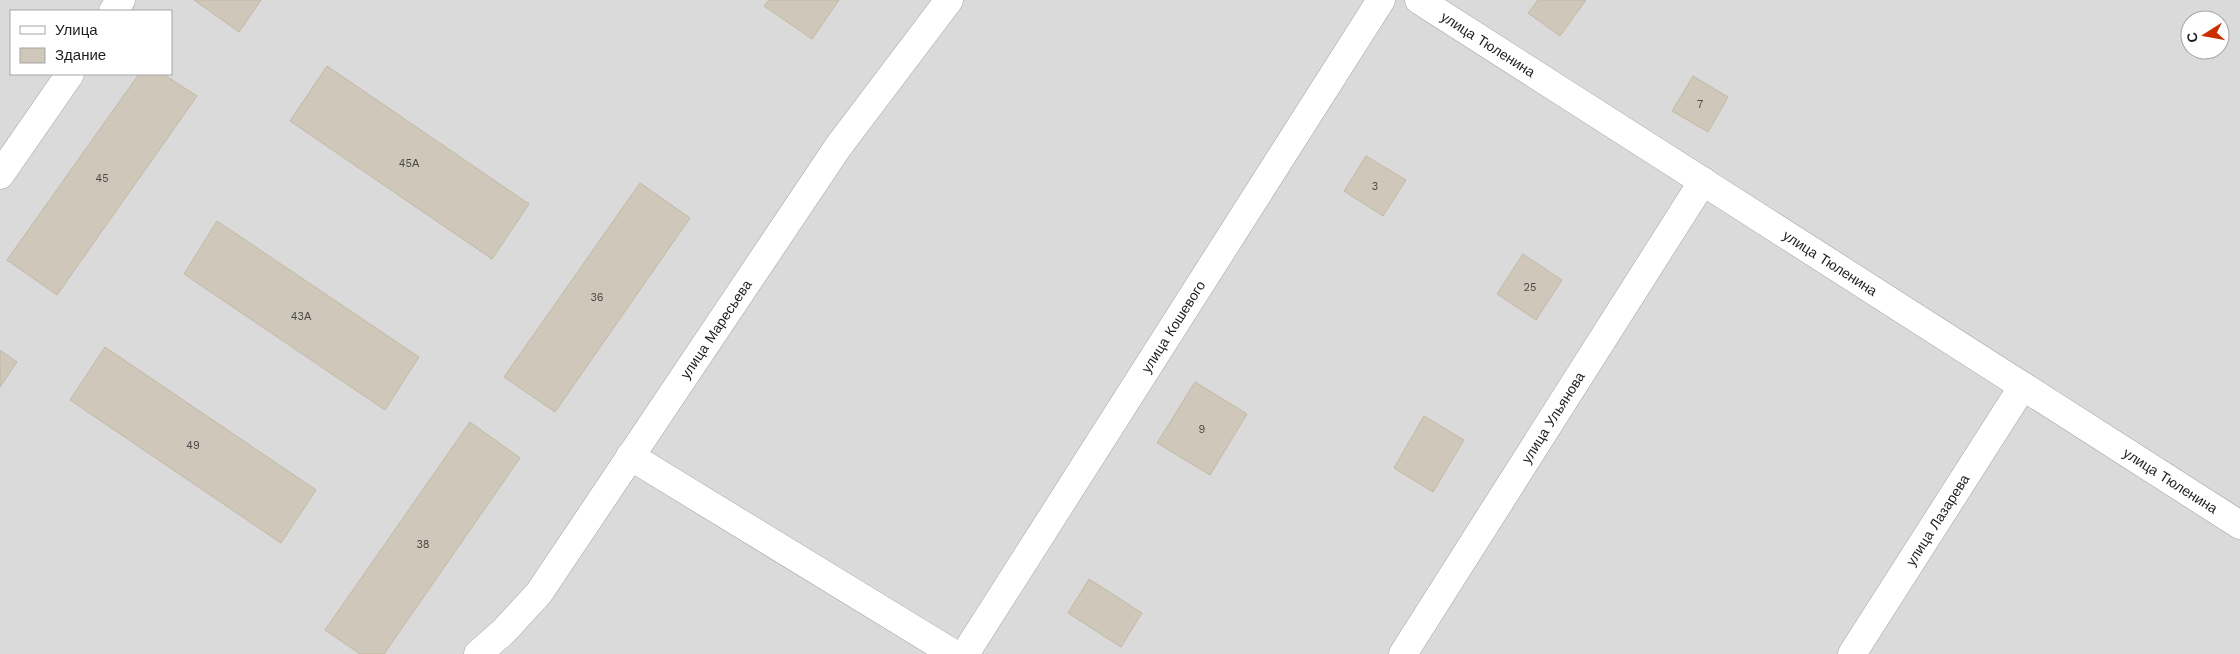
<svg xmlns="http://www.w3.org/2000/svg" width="2240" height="654" font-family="'Work Sans',sans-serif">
	<rect width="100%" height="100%" fill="#efeee2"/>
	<!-- residential -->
	<path fill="#dbdada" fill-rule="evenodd" d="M 0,0 L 2240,0 L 2240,654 L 0,654 ZM 11,11 L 171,11 L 171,74 L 11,74 ZM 2190,20 L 2220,20 L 2220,50 L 2190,50 Z"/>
	<!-- building -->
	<path fill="#cfc8ba" stroke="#c2b8a3" d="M 194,0 L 261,0 L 239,32 Z
		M 769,0 L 839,0 L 812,39 L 764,6 Z
		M 1538,0 L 1586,0 L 1560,36 L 1528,13 Z
		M 327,66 L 529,204 L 492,259 L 290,121 Z
		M 139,74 L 163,74 L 197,96 L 57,295 L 7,260 Z
		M 1693,76 L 1728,97 L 1708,132 L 1672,111 Z
		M 1366,156 L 1406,180 L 1383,216 L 1344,191 Z
		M 640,183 L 690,218 L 555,412 L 504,377 Z
		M 217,221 L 419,357 L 385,410 L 184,274 Z
		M 1523,254 L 1562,280 L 1536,320 L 1497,294 Z
		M 105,347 L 316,490 L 281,543 L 70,400 Z
		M 0,350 L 17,362 L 0,387 Z
		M 1195,382 L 1247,414 L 1210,475 L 1157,443 Z
		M 1424,416 L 1464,440 L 1433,492 L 1394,468 Z
		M 470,422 L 520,458 L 384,654 L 360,654 L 325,630 Z
		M 1089,579 L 1142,613 L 1121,647 L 1068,613 Z"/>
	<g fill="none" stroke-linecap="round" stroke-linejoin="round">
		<defs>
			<g id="street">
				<path id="s1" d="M 1419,0 L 2240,525"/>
				<path d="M 113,11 L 121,0"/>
				<path d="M 0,175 L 70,74"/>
				<path d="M 630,456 L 954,654"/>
				<path id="s2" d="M 478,654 L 504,631 L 539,593 L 838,147 L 949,0"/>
				<path id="s3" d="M 965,654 L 1381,0"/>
				<path id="s4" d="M 1403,654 L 1703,181"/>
				<path id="s5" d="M 1852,654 L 2023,386"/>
			</g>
		</defs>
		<!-- street casing -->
		<use href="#street" stroke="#a4a4a4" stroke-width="29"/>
		<!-- street -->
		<use href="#street" stroke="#fff" stroke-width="28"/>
	</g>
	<g text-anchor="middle" stroke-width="4" stroke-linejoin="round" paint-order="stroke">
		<!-- number labels -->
		<g font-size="11" fill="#4a4844">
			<text x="1700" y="108">7</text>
			<text x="409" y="167">45А</text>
			<text x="102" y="182">45</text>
			<text x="1375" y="190">3</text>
			<text x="1530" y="291">25</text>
			<text x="597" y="301">36</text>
			<text x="301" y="320">43А</text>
			<text x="1202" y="433">9</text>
			<text x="193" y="449">49</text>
			<text x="423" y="548">38</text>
		</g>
		<!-- street labels -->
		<g font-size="14" fill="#1d1d1d" stroke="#fff">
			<text dy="5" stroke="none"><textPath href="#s1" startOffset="82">улица Тюленина</textPath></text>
			<text dy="5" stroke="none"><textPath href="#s1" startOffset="488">улица Тюленина</textPath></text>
			<text dy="5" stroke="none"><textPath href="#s3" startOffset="388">улица Кошевого</textPath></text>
			<text dy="5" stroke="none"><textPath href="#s2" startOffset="404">улица Маресьева</textPath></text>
			<text dy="5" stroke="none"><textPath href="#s4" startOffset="280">улица Ульянова</textPath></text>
			<text dy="5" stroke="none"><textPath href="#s1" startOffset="892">улица Тюленина</textPath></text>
			<text dy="5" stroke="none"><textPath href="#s5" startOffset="159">улица Лазарева</textPath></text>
		</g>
	</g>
	<!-- legend -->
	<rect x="10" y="10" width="162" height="65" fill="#ffffff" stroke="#a5a5a5"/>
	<rect x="20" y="26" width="25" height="8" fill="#ffffff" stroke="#a5a5a5"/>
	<text x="55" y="35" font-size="15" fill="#1d1d1d">Улица</text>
	<rect x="20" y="48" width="25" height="15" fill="#cfc8ba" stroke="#a5a5a5"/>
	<text x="55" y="60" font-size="15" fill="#1d1d1d">Здание</text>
	<!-- north arrow -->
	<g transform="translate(2205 35) rotate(259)"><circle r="24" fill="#ffffff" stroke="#a5a5a5"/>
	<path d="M0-4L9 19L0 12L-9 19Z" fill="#ca2f00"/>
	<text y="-8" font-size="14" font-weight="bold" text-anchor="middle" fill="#1d1d1d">С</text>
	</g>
</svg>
